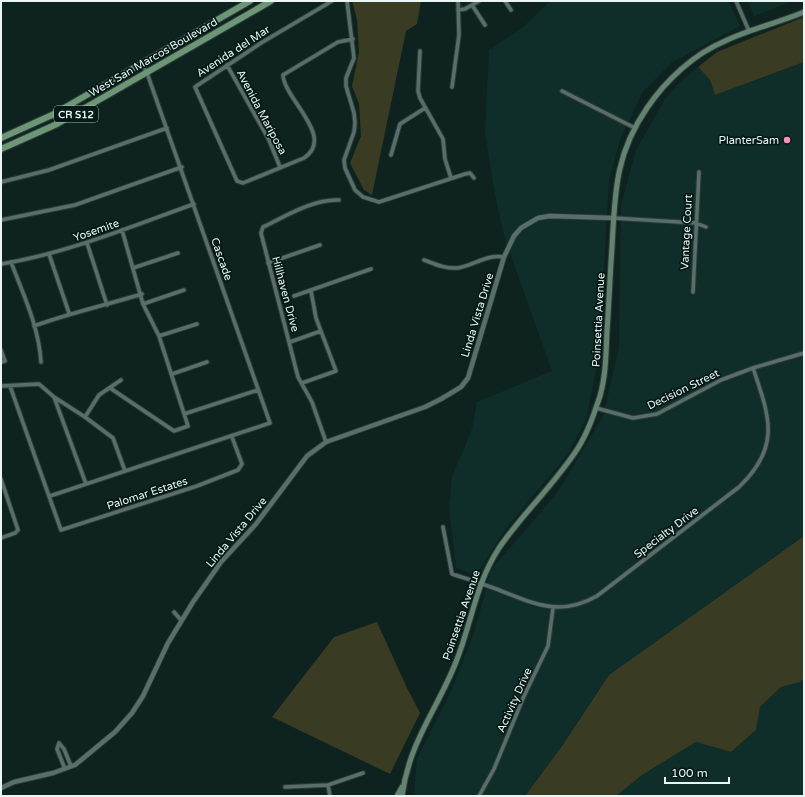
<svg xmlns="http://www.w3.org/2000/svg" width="805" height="797" font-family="'Varela Round',sans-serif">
	<rect width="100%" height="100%" fill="#0e231f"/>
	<!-- built -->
	<path fill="#0f2e29" d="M 550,1 L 727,1 L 730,4 L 740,26 L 671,63 L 642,93 L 620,140 L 609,180 L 599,356 L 586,419 L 568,454 L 507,527 L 476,575 L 456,568 L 449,508 L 452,477 L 472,429 L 477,402 L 552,371 L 505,239 L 495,195 L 485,132 L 489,50 L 522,28 Z
		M 748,1 L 793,1 L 754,16 Z
		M 804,62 L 804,536 L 609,675 L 562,746 L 525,796 L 414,796 L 417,759 L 451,691 L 475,630 L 491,570 L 557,493 L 603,416 L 619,348 L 621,205 L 636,150 L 665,99 L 681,81 L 698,67 L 710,80 L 715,95 Z
		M 804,678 L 804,796 L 616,796 L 642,775 L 696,742 L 731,752 L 756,730 L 760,707 L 781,687 L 800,682 Z"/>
	<!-- green -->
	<path fill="#393b22" d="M 352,1 L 421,1 L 417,24 L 406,31 L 372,195 L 364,190 L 350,163 L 361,136 L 359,104 L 352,86 L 359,52 L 357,20 Z
		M 804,17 L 804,62 L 715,95 L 710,80 L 698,67 L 717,52 Z
		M 804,536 L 804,678 L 800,682 L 781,687 L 760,707 L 756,730 L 731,752 L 696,742 L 642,775 L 616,796 L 525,796 L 562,746 L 609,675 Z
		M 377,622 L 407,688 L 420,713 L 390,774 L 272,717 L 334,637 Z"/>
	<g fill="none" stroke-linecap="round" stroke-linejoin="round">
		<defs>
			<path id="minor" d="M 332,1 L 261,43 L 195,87 L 237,181 L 243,183 L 304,158 C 336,137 284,99 283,75 L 338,42 L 353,39
				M 347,1 L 354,58 L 346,78 L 346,86 L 354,113 L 355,123 L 354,132 L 344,160 L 345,168 L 355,190 L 363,197 L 379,202 L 465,174 L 470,173 L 474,178
				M 505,1 L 511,10
				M 736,1 L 749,31
				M 472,5 L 485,25
				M 458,10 L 465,9 L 479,1
				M 420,51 L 418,91 L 420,98 L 443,139 L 445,159 L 451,178
				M 227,65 L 269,140 L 280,167
				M 452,87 L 459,35 L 458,1
				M 562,91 L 635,128
				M 391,155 L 400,124 L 425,108
				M 1,182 L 49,170 L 167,128
				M 613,218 L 696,223 L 706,227
				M 1,220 L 75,205 L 182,167
				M 87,243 L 107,305
				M 49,254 L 69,313
				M 424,260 C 435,264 445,269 458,268 C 475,265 487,254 504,257
				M 11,262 C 23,294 39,327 41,362
				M 268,263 L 320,245
				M 1,264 C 68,253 130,227 194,204
				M 133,268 L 178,253
				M 693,292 L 699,172
				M 294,296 L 371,269
				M 143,304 L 184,290
				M 34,326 C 70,313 106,305 142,294
				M 159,336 L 197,324
				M 290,342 L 321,331
				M 1,350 L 5,361 L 1,362
				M 172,374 L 207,362
				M 302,383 L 336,371 L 316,318 L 311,291
				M 1,386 L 39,384 L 54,397 L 86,484
				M 10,386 L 61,530 L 197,486 L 238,470 L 242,464 L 232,437
				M 110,388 L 174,431 L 188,426 L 159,336 L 143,304 L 122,230
				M 54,397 L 85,417 L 113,438 L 125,471
				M 596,408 L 633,418 L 657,414 L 721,380 L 753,368 L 804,353
				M 184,414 L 258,390
				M 85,417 L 99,395 L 121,380
				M 326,442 L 312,402 L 298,377 L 261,233 L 263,227 C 286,216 313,199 339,200
				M 1,479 L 18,530 L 15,533 L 1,538
				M 50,496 L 270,423 L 147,73 L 142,64
				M 443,527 L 452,574 C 468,579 483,584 499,590 C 535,604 560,617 597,596 L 739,487 C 781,447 770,418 753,368
				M 174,612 L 181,620
				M 65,769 L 57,749 L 59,743 L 64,749 L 71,766
				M 328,785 L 330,796
				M 285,787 L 328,785 L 363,773
				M 479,796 L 494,769 L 524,696 L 548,646 L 553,608"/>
			<path id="tertiary" d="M 1,788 L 14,782 L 53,773 L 75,765 L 115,732 L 132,713 L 143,696 L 168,643 L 193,602 L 221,562 L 256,524 L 307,456 L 326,442 L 425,407 L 441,399 L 461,387 L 468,378 L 504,257 L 514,236 L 521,228 L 538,218 L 550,216 L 613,218"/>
			<path id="secondary" d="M 397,796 L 402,787
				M 402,796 C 409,742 437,710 456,662 C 472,622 475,585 499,548 C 523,513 555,484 578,448 C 588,432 594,414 600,396 C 606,375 606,353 607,331 C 609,303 610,275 612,247 C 615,193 615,154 647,108 C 666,80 694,54 725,41 C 750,29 778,23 804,12"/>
			<path id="primary" d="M 1,138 L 52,115 L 250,1
				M 1,149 L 57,124 L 271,1"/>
		</defs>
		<!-- minor casing -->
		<use href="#minor" stroke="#2f3b38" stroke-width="5.5"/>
		<!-- tertiary casing -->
		<use href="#tertiary" stroke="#2f3b38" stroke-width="6"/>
		<!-- secondary casing -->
		<use href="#secondary" stroke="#2f3b38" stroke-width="7"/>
		<!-- primary casing -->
		<use href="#primary" stroke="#2f3b38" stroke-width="8"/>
		<!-- minor -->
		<use href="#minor" stroke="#586e6a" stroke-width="3.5"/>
		<!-- tertiary -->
		<use href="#tertiary" stroke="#586e6a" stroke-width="4.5"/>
		<!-- secondary -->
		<use href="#secondary" stroke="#628370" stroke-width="5"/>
		<!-- primary -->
		<use href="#primary" stroke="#6c9776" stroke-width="6"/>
	</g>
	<!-- markers -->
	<circle fill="#fe8ebd" stroke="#051916" stroke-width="1.5" cx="787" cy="140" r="4"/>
	<g text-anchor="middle" stroke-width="3.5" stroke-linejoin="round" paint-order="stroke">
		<!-- shield labels -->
		<rect fill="#051916" stroke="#a5b4b1" stroke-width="1" x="54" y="106" width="44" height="16" rx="3"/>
		<g font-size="10" font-weight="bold" fill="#e9f6f3">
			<text x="76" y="118">CR S12</text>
		</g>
		<!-- street labels -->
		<g font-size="11" fill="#e9f6f3" stroke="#051916">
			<text transform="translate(233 51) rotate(-33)" y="4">Avenida del Mar</text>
			<text transform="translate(153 57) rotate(-30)" y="4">West San Marcos Boulevard</text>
			<text transform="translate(262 112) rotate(62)" y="4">Avenida Mariposa</text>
			<text transform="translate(96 230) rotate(-19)" y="4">Yosemite</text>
			<text transform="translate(686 232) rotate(-87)" y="4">Vantage Court</text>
			<text transform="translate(222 259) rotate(71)" y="4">Cascade</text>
			<text transform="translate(286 294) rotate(75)" y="4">Hillhaven Drive</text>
			<text transform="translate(477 315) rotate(-73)" y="4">Linda Vista Drive</text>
			<text transform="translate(598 320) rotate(-87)" y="4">Poinsettia Avenue</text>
			<text transform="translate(683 389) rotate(-26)" y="4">Decision Street</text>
			<text transform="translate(147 493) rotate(-18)" y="4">Palomar Estates</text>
			<text transform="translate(236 532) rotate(-50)" y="4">Linda Vista Drive</text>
			<text transform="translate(666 532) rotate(-37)" y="4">Specialty Drive</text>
			<text transform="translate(461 615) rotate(-71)" y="4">Poinsettia Avenue</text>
			<text transform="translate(514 700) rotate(-66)" y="4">Activity Drive</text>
		</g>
		<!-- poi labels -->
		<g font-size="11" fill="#e9f6f3" stroke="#051916" text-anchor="end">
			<text x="779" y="144">PlanterSam</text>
		</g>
	</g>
	<!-- border -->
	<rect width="805" height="797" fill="none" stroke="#e9f6f3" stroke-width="4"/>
	<!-- scale -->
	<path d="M665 777v6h64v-6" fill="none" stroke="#e9f6f3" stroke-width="2"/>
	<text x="671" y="777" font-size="12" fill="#e9f6f3" stroke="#051916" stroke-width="3" paint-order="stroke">100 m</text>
</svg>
